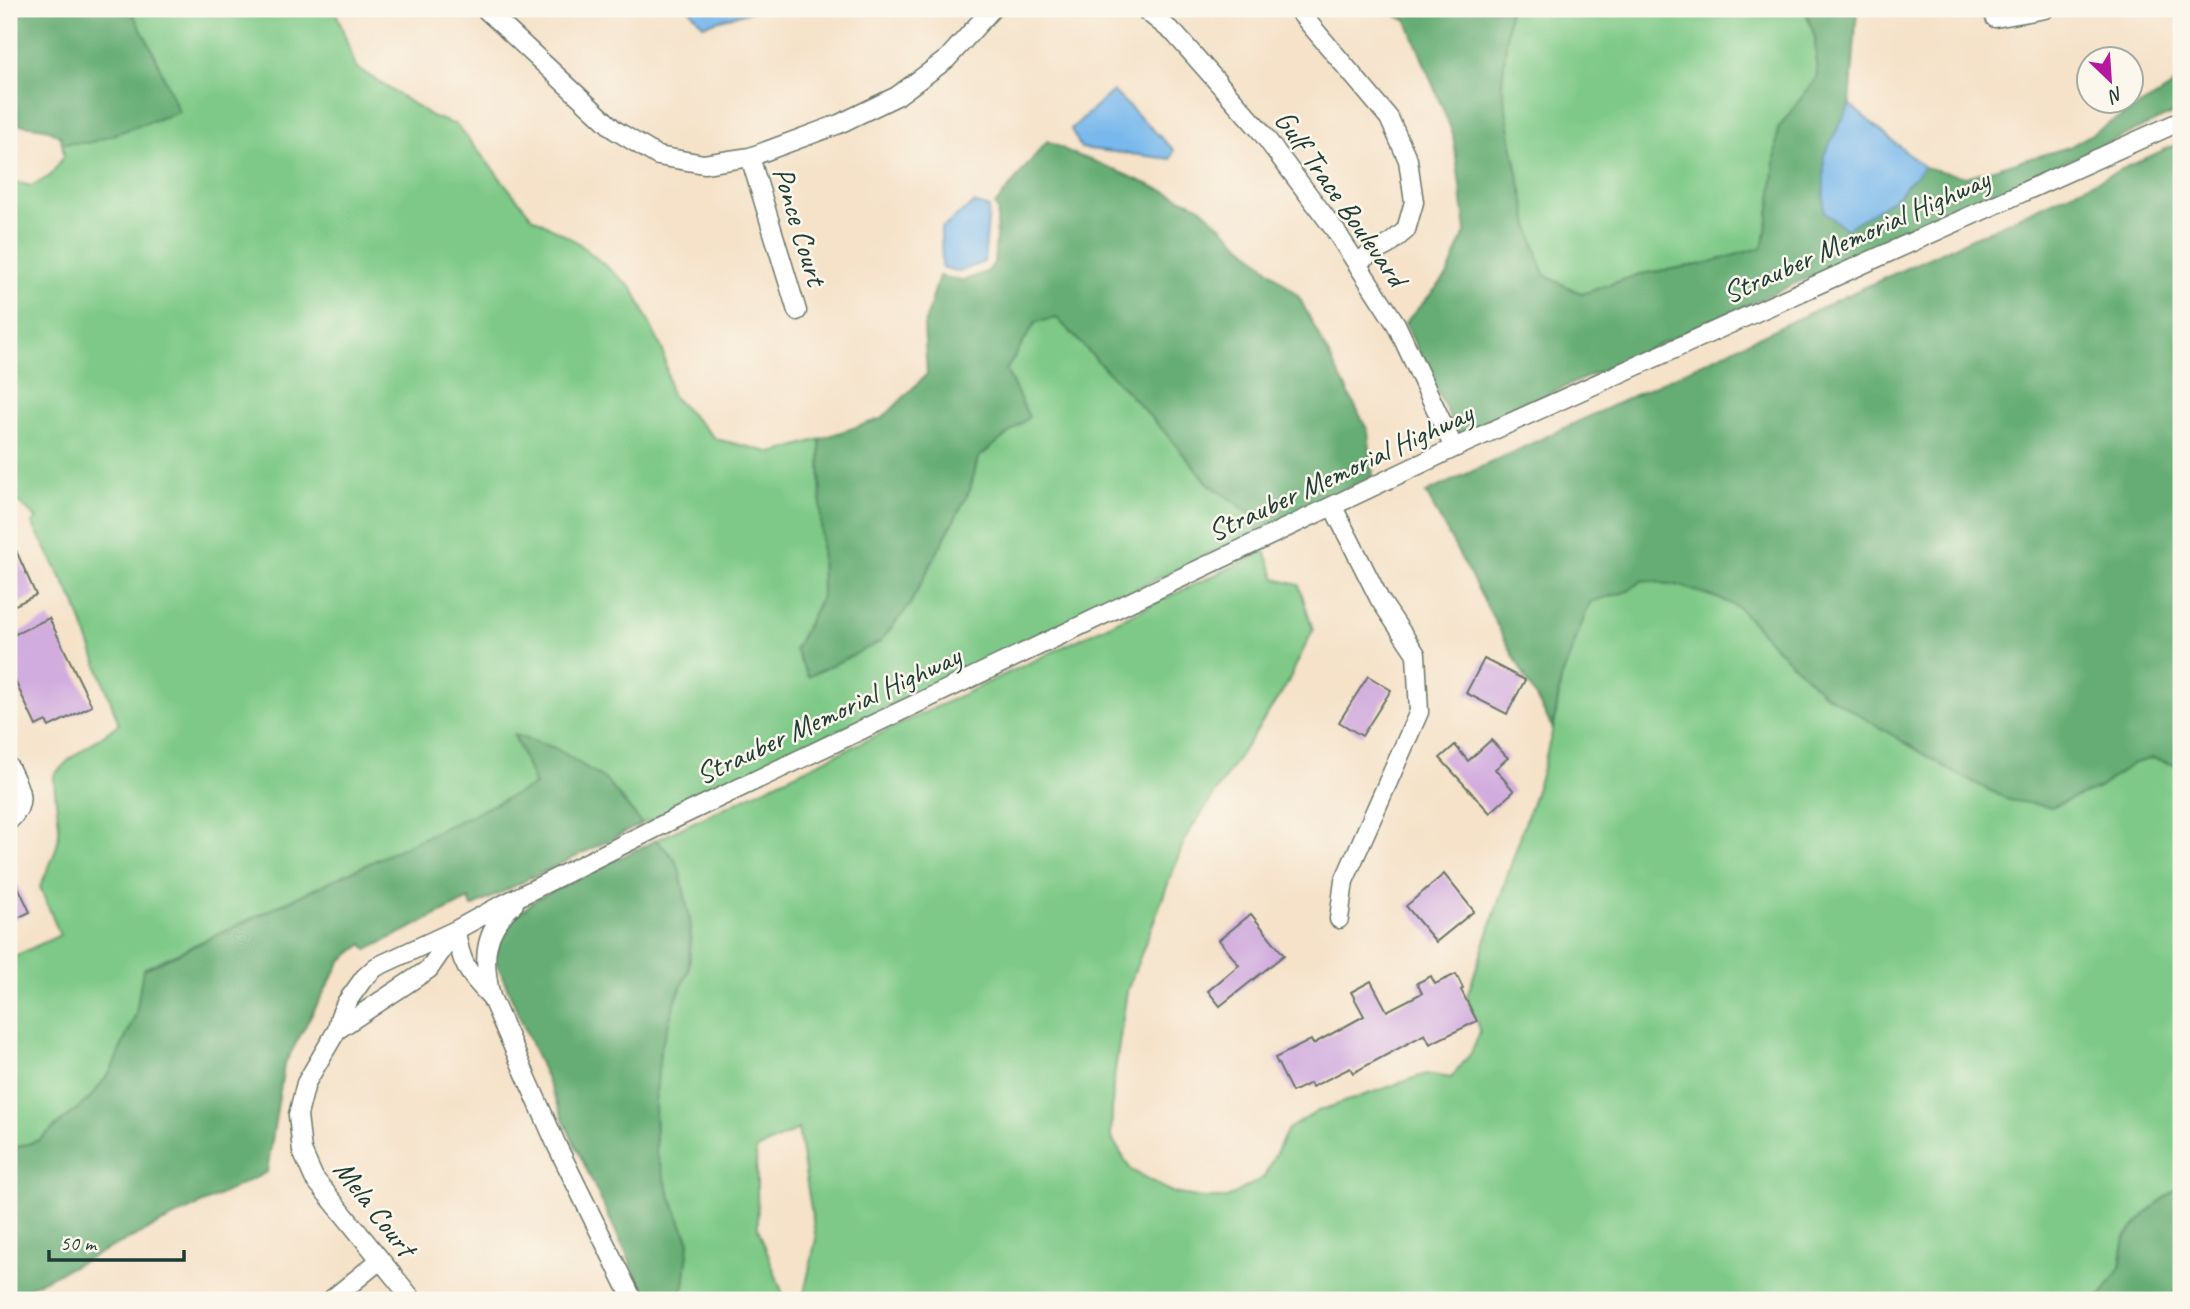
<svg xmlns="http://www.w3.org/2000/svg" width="2190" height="1309" font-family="Caveat,sans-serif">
	<rect width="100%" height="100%" fill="#fbf7ec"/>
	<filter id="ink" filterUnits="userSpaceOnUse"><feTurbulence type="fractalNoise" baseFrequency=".0143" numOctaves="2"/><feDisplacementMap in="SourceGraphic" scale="14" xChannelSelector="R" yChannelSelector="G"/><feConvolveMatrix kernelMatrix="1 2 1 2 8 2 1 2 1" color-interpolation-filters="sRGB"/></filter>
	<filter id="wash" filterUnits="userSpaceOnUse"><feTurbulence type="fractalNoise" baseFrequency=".00686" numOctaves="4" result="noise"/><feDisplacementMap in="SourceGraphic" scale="28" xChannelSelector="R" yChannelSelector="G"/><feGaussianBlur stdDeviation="1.57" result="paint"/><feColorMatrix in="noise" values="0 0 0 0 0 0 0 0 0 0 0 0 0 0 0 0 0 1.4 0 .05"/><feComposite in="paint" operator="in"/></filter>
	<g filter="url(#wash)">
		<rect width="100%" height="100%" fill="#f5e2c9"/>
		<!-- green -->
		<path fill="#7ec987" stroke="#4e835e" stroke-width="2" d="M 127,9 L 335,9 L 356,67 L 433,117 L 457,125 L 532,217 L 577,242 L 633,289 L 663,351 L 671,395 L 716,439 L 773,453 L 820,439 L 822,596 L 795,649 L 909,606 L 970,490 L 978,458 L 1028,417 L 1006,370 L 1036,322 L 1057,318 L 1164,431 L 1208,483 L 1251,514 L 1258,531 L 642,824 L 606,780 L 536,785 L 143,969 L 136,1014 L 111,1071 L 89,1099 L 39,1140 L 9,1150 L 9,959 L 60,935 L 40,887 C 48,868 60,848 59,827 C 58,810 54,793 54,775 L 71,758 L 119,724 L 75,603 L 32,523 L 37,519 L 20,503 L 9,501 L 9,181 L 32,186 L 50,176 L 64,156 L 62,143 L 89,143 Z
			M 1509,9 L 1805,9 L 1815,37 L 1817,77 L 1778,129 L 1771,202 L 1764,247 L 1704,264 L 1640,274 L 1582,294 L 1544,275 L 1530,229 L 1513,150 L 1502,85 Z
			M 1265,551 L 1276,579 L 1299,585 L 1313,630 L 1286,686 L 1186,837 L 1127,991 L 1113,1084 L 1111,1137 L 1131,1170 L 1173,1193 L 1203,1198 L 1227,1198 L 1264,1177 L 1288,1129 L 1318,1111 L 1426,1074 L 1451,1078 L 1471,1053 L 1480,1032 L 1467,996 L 1541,775 L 1556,717 L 1561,679 L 1590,602 L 1628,591 L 1643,580 L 1681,586 L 1723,600 L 1739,608 L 1780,652 L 1823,693 L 1957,774 L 2097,789 L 2132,764 L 2153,758 L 2181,767 L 2181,1179 L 2179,1187 L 2151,1209 L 2125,1237 L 2120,1267 L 2102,1296 L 2085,1300 L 806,1300 L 804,1294 L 816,1239 L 798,1129 L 756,1150 L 758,1228 L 785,1300 L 677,1300 L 684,1286 L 689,1242 L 671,1198 L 656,1152 L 655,1103 L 660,1051 L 675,1002 L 689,969 L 691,926 L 680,871 L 674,858 L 656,840 Z"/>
		<!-- forest -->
		<path fill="#66ad74" stroke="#427554" stroke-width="2" d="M 9,9 L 130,9 L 152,49 L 179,112 L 89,143 L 62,143 L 61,137 L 45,128 L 18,124 L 9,113 Z
			M 1384,9 L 1509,9 L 1502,85 L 1513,150 L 1530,229 L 1544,275 L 1582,294 L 1640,274 L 1704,264 L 1763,247 L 1771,202 L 1778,129 L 1817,77 L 1815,37 L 1805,9 L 1857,9 L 1850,105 L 1824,155 L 1895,198 L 1924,167 L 1966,177 L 2069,147 L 2169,89 L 2181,76 L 2181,110 L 1458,435 L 1405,323 L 1447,276 L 1466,230 L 1453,134 L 1407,21 Z
			M 1047,141 C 1059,146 1076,157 1089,159 L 1199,206 L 1299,297 L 1368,431 L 1373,476 L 1258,531 L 1251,514 L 1208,483 L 1164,431 L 1057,318 L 1036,322 L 1006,370 L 1029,417 L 978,458 L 970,490 L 909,606 L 880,642 L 808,677 L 795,649 L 822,596 L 820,439 L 883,418 L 927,374 L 924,326 L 939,276 L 963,281 L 988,271 L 994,263 L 998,210 L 995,205 Z
			M 2181,142 L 2181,767 L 2153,758 L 2132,764 L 2097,789 L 2051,807 L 2009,800 L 1957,774 L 1823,693 L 1780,652 L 1739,608 L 1723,600 L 1681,586 L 1643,580 L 1628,591 L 1590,602 L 1561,679 L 1553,729 L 1426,493 L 1850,294 Z
			M 514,735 L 555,748 L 606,780 L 642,824 L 532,878 L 531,876 L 525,881 L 472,907 L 469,899 L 367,950 L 363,944 L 341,961 L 284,1065 L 267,1172 L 9,1297 L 9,1150 L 39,1140 L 89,1099 L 111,1071 L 136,1014 L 143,970 L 535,785 Z
			M 656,840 L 674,858 L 680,871 L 691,926 L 689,969 L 675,1002 L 660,1051 L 655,1103 L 656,1152 L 671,1198 L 689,1242 L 684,1286 L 677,1300 L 648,1300 L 570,1134 L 495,959 L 500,938 L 513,919 L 536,899 Z
			M 2181,1179 L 2181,1300 L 2085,1300 L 2102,1295 L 2120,1267 L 2125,1237 L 2151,1209 L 2179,1187 Z"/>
		<!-- water -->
		<path fill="#78b8ec" stroke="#4c7a90" stroke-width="2" d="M 689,9 L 758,9 L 703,25 Z
			M 1113,91 L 1174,150 L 1171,159 L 1081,148 L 1071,129 Z
			M 1850,105 L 1924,167 L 1895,198 L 1846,229 L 1824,212 L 1824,155 Z
			M 974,203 L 989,208 L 984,262 L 959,272 L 942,267 L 941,229 Z"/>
		<g id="blocks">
			<!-- building -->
			<path fill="#d1acde" d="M 9,535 L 36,595 L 9,608 Z
				M 49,618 L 92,706 L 49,727 L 46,721 L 36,726 L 9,668 L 9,637 Z
				M 1484,659 L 1525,680 L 1507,714 L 1466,693 Z
				M 1368,676 L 1391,690 L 1362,736 L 1339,722 Z
				M 1491,740 L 1508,758 L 1495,769 L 1514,791 L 1490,813 L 1440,758 L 1455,745 L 1468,761 Z
				M 9,867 L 30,912 L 9,922 Z
				M 1444,874 L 1474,911 L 1436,942 L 1406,906 Z
				M 1251,914 L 1284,955 L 1220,1006 L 1208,991 L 1239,965 L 1219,940 Z
				M 1456,974 L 1463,988 L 1461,990 L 1477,1021 L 1430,1044 L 1425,1034 L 1353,1073 L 1350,1068 L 1312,1087 L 1310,1083 L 1292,1092 L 1275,1058 L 1311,1040 L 1313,1044 L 1364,1016 L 1351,992 L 1371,981 L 1387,1011 L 1422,993 L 1417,983 L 1431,976 L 1435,984 Z"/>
		</g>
	</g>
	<g filter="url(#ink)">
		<use href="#blocks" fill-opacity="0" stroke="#6a7768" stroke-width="2"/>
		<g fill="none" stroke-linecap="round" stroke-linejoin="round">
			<defs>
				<path id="minor" d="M 485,9 L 615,130 L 658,156 L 704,164 L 750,157 L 839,124 L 897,96 L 947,59 L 992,9
					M 1144,9 L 1175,34 L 1259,129 L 1335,230 L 1396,324 L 1454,448
					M 1297,9 L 1389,118 L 1408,160 L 1414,202 L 1406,230 L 1388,245 L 1356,262
					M 1995,18 L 2045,9
					M 750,157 L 797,311
					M 1333,507 L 1380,600 L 1416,654 L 1419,712 L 1344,881 L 1339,919
					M 9,767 C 19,788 29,802 9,821
					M 514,904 C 483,931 482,959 491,997 L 558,1148 L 633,1300
					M 456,930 C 460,962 468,974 490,996
					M 337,1030 L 340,1016 L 346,1003 L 364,978 L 376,967 L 456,930 L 496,908 L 674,819 L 1454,448 L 2181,121
					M 331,1300 L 380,1260
					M 413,1300 L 314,1178 L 302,1151 L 298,1115 L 306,1083 L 337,1030 L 429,969 L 456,930"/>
			</defs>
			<!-- minor casing -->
			<use href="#minor" stroke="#6a7768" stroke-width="21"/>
			<!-- minor -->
			<use href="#minor" stroke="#fff" stroke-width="18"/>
		</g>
	</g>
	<g text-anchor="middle" stroke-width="5" stroke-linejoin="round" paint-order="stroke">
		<!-- street labels -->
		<g font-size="30" fill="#1f3d34" stroke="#fbf7ec">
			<text transform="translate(1341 198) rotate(55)" y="10">Gulf Trace Boulevard</text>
			<text transform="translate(800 226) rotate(73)" y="10">Ponce Court</text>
			<text transform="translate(1856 236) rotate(-24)" y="10">Strauber Memorial Highway</text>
			<text transform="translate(1340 472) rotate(-25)" y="10">Strauber Memorial Highway</text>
			<text transform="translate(828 715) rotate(-25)" y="10">Strauber Memorial Highway</text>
			<text transform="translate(375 1208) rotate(52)" y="10">Mela Court</text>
		</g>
	</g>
	<!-- margin -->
	<rect width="2190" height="1309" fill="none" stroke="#fbf7ec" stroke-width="35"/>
	<!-- north arrow -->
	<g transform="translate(2110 80) rotate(155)"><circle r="33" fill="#fbf7ec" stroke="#a3ada2" stroke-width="2"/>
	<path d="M0-5L12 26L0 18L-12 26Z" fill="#b5179e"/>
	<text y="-10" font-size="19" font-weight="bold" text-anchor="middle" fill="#1f3d34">N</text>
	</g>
	<!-- scale -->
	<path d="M49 1250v10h135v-10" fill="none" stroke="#1f3d34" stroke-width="3.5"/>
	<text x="60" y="1250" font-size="21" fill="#1f3d34" stroke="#fbf7ec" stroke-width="5" paint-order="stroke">50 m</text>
</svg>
